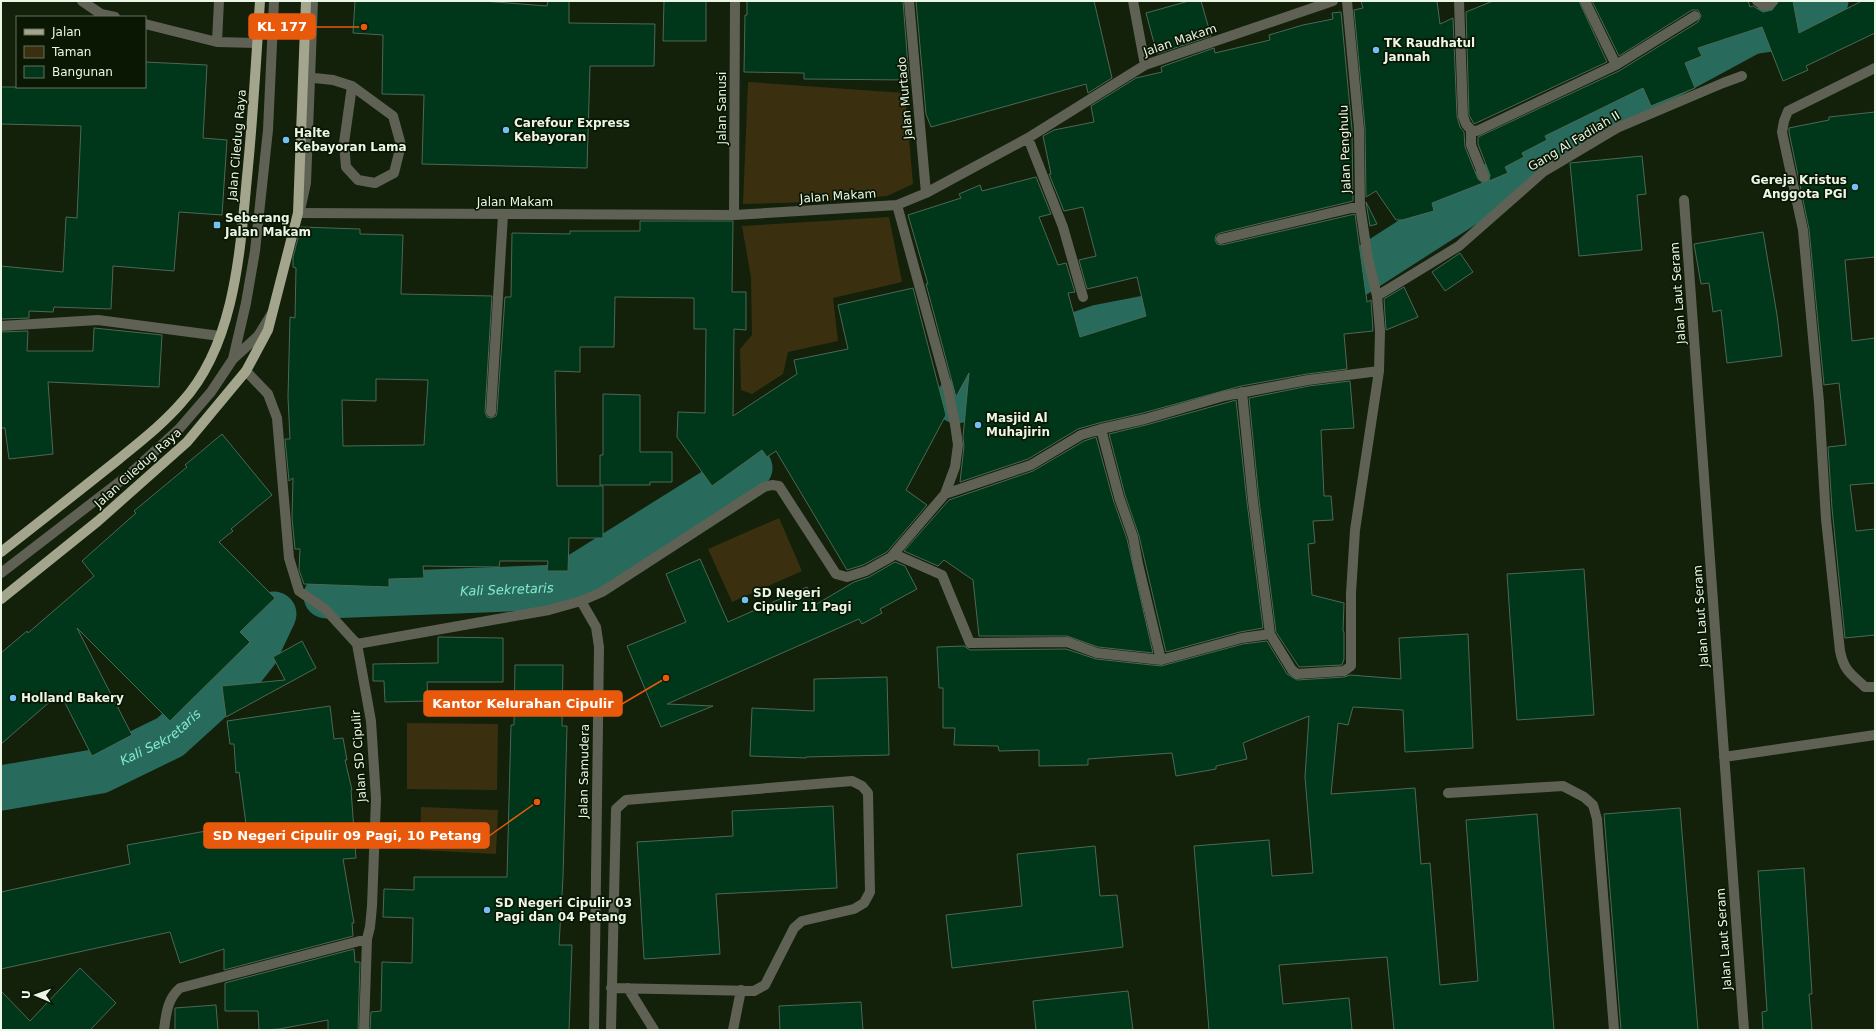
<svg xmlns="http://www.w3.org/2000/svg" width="1876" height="1031" font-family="'DejaVu Sans',sans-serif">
	<rect width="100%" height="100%" fill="#13200a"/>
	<!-- green -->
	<path fill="#3a3010" d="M 748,82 L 905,93 L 913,184 L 887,196 L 811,202 L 743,204 Z
		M 889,217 L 902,282 L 833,298 L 838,341 L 788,352 L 783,374 L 752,394 L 741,390 L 740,349 L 752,335 L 751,278 L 742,226 Z
		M 779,518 L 802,571 L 732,602 L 708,549 Z
		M 407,723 L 498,724 L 497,790 L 407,789 Z
		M 421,807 L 498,810 L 496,854 L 420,850 Z"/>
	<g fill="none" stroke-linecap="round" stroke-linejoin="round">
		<!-- river -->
		<g stroke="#286b5c" stroke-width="45">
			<path d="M 1305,292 L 1357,274 L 1491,188 L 1546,143 L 1751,32 L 1801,24 L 1826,1"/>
			<path d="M 957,401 L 989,388 L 1041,347 L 1099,327 L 1192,309"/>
			<path id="s1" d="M 326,596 L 560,587 L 750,468"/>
			<path id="s2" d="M 1,788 L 100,771 L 170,737 L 237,676 L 256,652 L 274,614"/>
		</g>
	</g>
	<!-- building -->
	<path fill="#00361a" stroke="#4d6855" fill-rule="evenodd" d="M 355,1 L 483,1 L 547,6 L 548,1 L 569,1 L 569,23 L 655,24 L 654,66 L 590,66 L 587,168 L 422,164 L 424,95 L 382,94 L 383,35 L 353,33 Z
		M 664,1 L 706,1 L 706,41 L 663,41 Z
		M 747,1 L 903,1 L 909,80 L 804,79 L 804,73 L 744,72 L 745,15 L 747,15 Z
		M 916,1 L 1094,1 L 1112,78 L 1088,93 L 1086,84 L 931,127 L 926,114 Z
		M 1189,1 L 1201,1 L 1211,36 L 1157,54 L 1146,13 Z
		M 1361,1 L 1437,1 L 1440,24 L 1453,18 L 1457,116 L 1460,127 L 1464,132 L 1465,147 L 1478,179 L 1483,183 L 1432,203 L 1434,211 L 1402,220 L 1396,220 L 1376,191 L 1366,197 L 1365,128 L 1354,10 L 1363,8 Z
		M 1493,1 L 1579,1 L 1607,62 L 1474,124 L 1469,115 L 1466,12 Z
		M 1592,1 L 1748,1 L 1750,7 L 1753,6 L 1763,12 L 1772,10 L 1779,1 L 1793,1 L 1799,33 L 1862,1 L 1875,1 L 1875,33 L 1806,66 L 1808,70 L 1783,81 L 1762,27 L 1698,48 L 1702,56 L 1685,63 L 1695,88 L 1651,106 L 1643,88 L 1545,136 L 1547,140 L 1522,153 L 1524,157 L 1505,167 L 1508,173 L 1489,181 L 1490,175 L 1478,144 L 1478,137 L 1619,71 L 1698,22 L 1701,16 L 1698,10 L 1692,10 L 1619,56 Z
		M 1341,12 L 1352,129 L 1353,201 L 1220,233 L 1216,235 L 1215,240 L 1217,244 L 1222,245 L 1355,214 L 1367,302 L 1371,300 L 1373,331 L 1344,334 L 1347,369 L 1307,374 L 1241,386 L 1143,413 L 1099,423 L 1078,429 L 1028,459 L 960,482 L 964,446 L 963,437 L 969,373 L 956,397 L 926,284 L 928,284 L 908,215 L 961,198 L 959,194 L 980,185 L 982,191 L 1036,177 L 1051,214 L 1039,217 L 1058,265 L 1066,263 L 1075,292 L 1068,293 L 1080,337 L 1146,316 L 1137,277 L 1087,289 L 1079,260 L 1096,256 L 1083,207 L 1064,211 L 1049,174 L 1051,174 L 1043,136 L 1054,130 L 1094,122 L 1091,106 L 1136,78 L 1162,72 L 1161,67 L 1214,48 L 1215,53 L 1270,40 L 1269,35 L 1303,25 L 1333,19 L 1332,13 Z
		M 145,62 L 207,65 L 203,138 L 227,140 L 222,215 L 179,212 L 174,271 L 113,266 L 111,309 L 54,307 L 53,312 L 29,311 L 29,318 L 1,319 L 1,266 L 63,272 L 66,217 L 77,218 L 81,126 L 1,124 L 1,87 L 145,87 Z
		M 1875,112 L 1875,257 L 1845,260 L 1852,341 L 1875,338 L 1875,483 L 1850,485 L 1856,531 L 1875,529 L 1875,635 L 1845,638 L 1832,508 L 1828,447 L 1846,445 L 1839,383 L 1824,385 L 1809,229 L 1789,132 L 1789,128 L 1829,120 L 1829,117 Z
		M 1642,156 L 1646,194 L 1637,195 L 1642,250 L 1579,256 L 1570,163 Z
		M 1366,202 L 1377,224 L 1370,226 Z
		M 640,221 L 733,221 L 732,292 L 746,292 L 746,330 L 734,329 L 733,416 L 797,374 L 794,360 L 848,349 L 838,305 L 913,288 L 946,415 L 906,490 L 927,505 L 887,552 L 863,565 L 847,570 L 776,451 L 767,457 L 762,450 L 712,486 L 677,437 L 678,412 L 705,413 L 706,329 L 694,329 L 694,298 L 615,297 L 614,347 L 580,347 L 580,372 L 555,371 L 557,486 L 603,486 L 603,538 L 569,538 L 568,571 L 547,571 L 548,561 L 500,561 L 499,567 L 423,566 L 424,578 L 389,579 L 389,587 L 304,584 L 299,570 L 300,549 L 295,549 L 292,518 L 293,478 L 289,481 L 285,439 L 290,439 L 288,397 L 290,317 L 295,318 L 296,268 L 293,267 L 293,257 L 301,227 L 360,229 L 360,234 L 403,235 L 401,294 L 492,296 L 485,412 L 487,417 L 491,418 L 496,416 L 497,412 L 505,297 L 511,297 L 512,233 L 570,234 L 570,231 L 640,231 ZM 376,379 L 428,380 L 424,445 L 343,446 L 342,400 L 376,401 Z
		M 1763,232 L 1777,315 L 1782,356 L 1727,363 L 1721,310 L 1713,312 L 1709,283 L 1701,284 L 1694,244 Z
		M 1460,253 L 1473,272 L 1445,291 L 1432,272 Z
		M 1404,287 L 1418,317 L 1386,330 L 1384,299 Z
		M 94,328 L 162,335 L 159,387 L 48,382 L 53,454 L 9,459 L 5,428 L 1,428 L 1,332 L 28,331 L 27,351 L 93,351 Z
		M 1350,381 L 1354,428 L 1321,430 L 1324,496 L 1331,496 L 1333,520 L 1313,521 L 1315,543 L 1308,544 L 1312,595 L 1344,603 L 1343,631 L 1344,632 L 1344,659 L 1342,665 L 1299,667 L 1276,632 L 1259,500 L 1249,398 L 1309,386 Z
		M 603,394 L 640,395 L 640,452 L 672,452 L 672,482 L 650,482 L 650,485 L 600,485 L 600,455 L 603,455 Z
		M 1236,400 L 1247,502 L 1263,628 L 1240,632 L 1166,652 L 1139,536 L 1125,495 L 1109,434 L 1146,425 Z
		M 222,434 L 272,495 L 231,529 L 233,531 L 219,542 L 275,598 L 240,632 L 250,642 L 170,721 L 77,628 L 132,735 L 92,756 L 60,693 L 1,744 L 1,653 L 27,631 L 28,633 L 94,576 L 82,561 L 136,513 L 134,511 L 187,467 L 185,465 Z
		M 1096,437 L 1113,499 L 1127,539 L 1153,653 L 1098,647 L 1067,636 L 979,636 L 973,580 L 944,560 L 938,566 L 904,551 L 949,500 L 1033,471 L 1084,441 Z
		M 700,559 L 728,622 L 807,587 L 815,605 L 854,582 L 869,577 L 895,562 L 905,566 L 917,589 L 880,609 L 882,613 L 862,624 L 859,619 L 667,704 L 713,706 L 661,727 L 627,646 L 686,622 L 666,574 Z
		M 1584,569 L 1594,715 L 1517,720 L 1507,574 Z
		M 1468,634 L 1473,748 L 1405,752 L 1403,710 L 1353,707 L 1348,725 L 1338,723 L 1331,794 L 1415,788 L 1421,864 L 1430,863 L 1440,985 L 1478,981 L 1466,820 L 1537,814 L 1554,1030 L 1394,1030 L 1387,957 L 1279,965 L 1283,1004 L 1349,998 L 1352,1030 L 1209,1030 L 1194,846 L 1269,840 L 1272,876 L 1313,873 L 1305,777 L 1309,716 L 1243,743 L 1247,759 L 1216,766 L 1216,769 L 1176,776 L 1172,753 L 1088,759 L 1088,765 L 1039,766 L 1039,750 L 999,751 L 998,746 L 954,745 L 955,728 L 943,728 L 943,688 L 939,688 L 937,647 L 964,646 L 970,650 L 1066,649 L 1096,659 L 1161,666 L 1243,644 L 1267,641 L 1287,674 L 1297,680 L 1344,677 L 1350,675 L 1401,679 L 1399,638 Z
		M 438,637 L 503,638 L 503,682 L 427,682 L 428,701 L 385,702 L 384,681 L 373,681 L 373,664 L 438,663 Z
		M 302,641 L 316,668 L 226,717 L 222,686 L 285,680 L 273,657 Z
		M 515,665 L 563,665 L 562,726 L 567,726 L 563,877 L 559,945 L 572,945 L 569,1030 L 370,1030 L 371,1012 L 381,1011 L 382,962 L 412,963 L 413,918 L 383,917 L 384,889 L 414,890 L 414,877 L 507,877 L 511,725 L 514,725 Z
		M 887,677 L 889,755 L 806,757 L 806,758 L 750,756 L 752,708 L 814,711 L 814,679 Z
		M 330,706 L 334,739 L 343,738 L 347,760 L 345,760 L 352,790 L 351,790 L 356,858 L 343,859 L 354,923 L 352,923 L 353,936 L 224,970 L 224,949 L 180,963 L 170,932 L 1,969 L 1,892 L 130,864 L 127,845 L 246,824 L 239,772 L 236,773 L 234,744 L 230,744 L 227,721 Z
		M 833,806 L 837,888 L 716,894 L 720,954 L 644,959 L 637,842 L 733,836 L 732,811 Z
		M 1680,808 L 1698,1030 L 1621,1030 L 1604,814 Z
		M 1095,846 L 1100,896 L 1117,895 L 1123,947 L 952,968 L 946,915 L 1022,906 L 1017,854 Z
		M 1804,868 L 1812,994 L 1809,994 L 1812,1030 L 1763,1030 L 1762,1012 L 1767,1011 L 1758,871 Z
		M 354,949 L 355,962 L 360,962 L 358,1030 L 328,1030 L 328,1020 L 279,1029 L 259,1030 L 258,1011 L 225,1011 L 225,983 Z
		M 80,968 L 116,1003 L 90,1030 L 1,1030 L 1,991 L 30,1021 Z
		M 1128,991 L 1133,1030 L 1036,1030 L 1033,1001 Z
		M 861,1002 L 863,1030 L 780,1030 L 779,1006 Z
		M 216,1005 L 218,1030 L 175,1030 L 175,1008 Z"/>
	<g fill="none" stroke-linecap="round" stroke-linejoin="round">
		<!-- lane -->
		<path stroke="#5f6154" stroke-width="10" d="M 82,1 L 101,14 L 115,17
			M 145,24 L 217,42 L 257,43
			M 217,42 L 219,1
			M 305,77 L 333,80 L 352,86 L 344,143 L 346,167 L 358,180 L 375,183 L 394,173 L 401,145 L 393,116 L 352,86
			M 1684,200 L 1744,1030
			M 301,206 L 306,183 L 313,1
			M 233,359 L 246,303 L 255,251 L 268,130 L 274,1
			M 1,573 L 131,473 L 179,429 L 211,392 L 233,359 L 258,336 L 271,315
			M 1724,757 L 1875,735
			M 1448,793 L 1563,786 L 1584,797 L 1593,805 L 1597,819 L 1614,1030
			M 611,988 L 754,991 L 765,985 L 794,928 L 802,921 L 854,909 L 864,903 L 870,892 L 868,793 L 862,786 L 852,781 L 626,800 L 616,809 L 611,1030
			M 628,988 L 654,1030
			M 733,1030 L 741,990"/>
		<!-- street -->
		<path stroke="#5f6154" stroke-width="10" d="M 909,1 L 926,193
			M 1133,1 L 1145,65
			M 1459,1 L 1463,116 L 1466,124 L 1471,130
			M 1585,1 L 1616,65
			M 1757,1 L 1763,5 L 1768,5 L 1773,1
			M 1875,68 L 1788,111 L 1784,121 L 1782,132 L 1803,230 L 1819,402 L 1826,519 L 1840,651 C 1844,671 1851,674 1865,687 L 1875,687
			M 1471,130 L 1477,131 L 1616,65 L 1695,16
			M 1471,130 L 1471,145 L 1484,177
			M 1028,138 L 1063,227 L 1083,297
			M 897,205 L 948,390 L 955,424 L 958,445 L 955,467 L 945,494 L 1031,465 L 1081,435 L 1101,429 L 1145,419 L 1224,396 L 1308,380 L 1379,371 L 1380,331 L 1377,296 L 1368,259 L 1360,206 L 1359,129 L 1347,1
			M 298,213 L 734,215 L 897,205 L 926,193 L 1028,138 L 1145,65 L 1333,1
			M 734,215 L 735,1
			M 1221,239 L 1360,206
			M 1377,296 L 1459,246 L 1543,172 L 1617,128 L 1723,83 L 1742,76
			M 1,326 L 98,320 L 220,336
			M 246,371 L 268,394 L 277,418 L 289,558 L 299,591 L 325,609 L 357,644 L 371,721 L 376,799 L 372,906 L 370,927 L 367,939 L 364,1030
			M 491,412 L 503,215
			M 1101,429 L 1119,497 L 1133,537 L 1138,564 L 1161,660
			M 894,554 L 942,575 L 970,643 L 1067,642 L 1097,653 L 1161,660 L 1242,638 L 1270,634 L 1253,501 L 1242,392
			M 581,601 L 596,627 L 599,647 L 594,1030
			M 1270,634 L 1292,670 L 1297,674 L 1344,671 L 1351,666 L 1351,593 L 1355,530 L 1379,371
			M 357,644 L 549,610 L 581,601 L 602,592 L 764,487 L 772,485 L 779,486 L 836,574 L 847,577 L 866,571 L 891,557 L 945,494
			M 164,1030 C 166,1015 167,999 180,988 L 367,939"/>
		<!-- primary -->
		<path stroke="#a3a68c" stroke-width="10" d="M 1,552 C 41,521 80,490 119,459 C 141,441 164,423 182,402 C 235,344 240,251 247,177 C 253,118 256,60 260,1
			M 1,599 L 98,521 L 187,442 L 246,371 L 268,330 L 298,213 L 306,1"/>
	</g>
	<!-- markers -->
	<g fill="#72c1f5" stroke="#0a1703" stroke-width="1.5">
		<circle cx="1376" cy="50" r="4"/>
		<circle cx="506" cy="130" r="4"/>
		<circle cx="286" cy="140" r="4"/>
		<circle cx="1855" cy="187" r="4"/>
		<rect x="213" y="221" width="8" height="8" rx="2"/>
		<circle cx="978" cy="425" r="4"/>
		<circle cx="745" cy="600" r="4"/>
		<circle cx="13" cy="698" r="4"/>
		<circle cx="487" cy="910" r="4"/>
	</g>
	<g text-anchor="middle" stroke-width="3.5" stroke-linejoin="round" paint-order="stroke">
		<!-- street labels -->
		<g font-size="12" fill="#ecf6e7" stroke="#0a1703">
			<text transform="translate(1180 40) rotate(-19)" y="4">Jalan Makam</text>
			<text transform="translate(905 98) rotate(-95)" y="4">Jalan Murtado</text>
			<text transform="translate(722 108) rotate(-90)" y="4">Jalan Sanusi</text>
			<text transform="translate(1574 141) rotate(-31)" y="4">Gang Al Fadilah II</text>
			<text transform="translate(237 145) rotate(-85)" y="4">Jalan Ciledug Raya</text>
			<text transform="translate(1345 149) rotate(-92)" y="4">Jalan Penghulu</text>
			<text transform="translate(838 196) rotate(-4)" y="4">Jalan Makam</text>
			<text x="515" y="206">Jalan Makam</text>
			<text transform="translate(1678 293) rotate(-94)" y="4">Jalan Laut Seram</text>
			<text transform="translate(138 468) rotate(-42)" y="4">Jalan Ciledug Raya</text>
			<text transform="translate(1701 616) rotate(-94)" y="4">Jalan Laut Seram</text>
			<text transform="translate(359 756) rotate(-94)" y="4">Jalan SD Cipulir</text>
			<text transform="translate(584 771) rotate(-89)" y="4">Jalan Samudera</text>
			<text transform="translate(1724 939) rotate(-94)" y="4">Jalan Laut Seram</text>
		</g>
		<!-- poi labels -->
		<g font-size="12" font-weight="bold" fill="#ecf6e7" stroke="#0a1703" text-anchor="start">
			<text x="1384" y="47">TK Raudhatul<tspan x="1384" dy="14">Jannah</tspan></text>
			<text x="514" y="127">Carefour Express<tspan x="514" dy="14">Kebayoran</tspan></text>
			<text x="294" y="137">Halte<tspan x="294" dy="14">Kebayoran Lama</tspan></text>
			<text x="1847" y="184" text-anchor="end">Gereja Kristus<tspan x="1847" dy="14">Anggota PGI</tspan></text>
			<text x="225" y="222">Seberang<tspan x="225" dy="14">Jalan Makam</tspan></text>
			<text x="986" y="422">Masjid Al<tspan x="986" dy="14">Muhajirin</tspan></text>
			<text x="753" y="597">SD Negeri<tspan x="753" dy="14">Cipulir 11 Pagi</tspan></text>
			<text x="21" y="702">Holland Bakery</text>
			<text x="495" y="907">SD Negeri Cipulir 03<tspan x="495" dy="14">Pagi dan 04 Petang</tspan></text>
		</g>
		<!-- water labels -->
		<g font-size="13" font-style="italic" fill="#84e9cf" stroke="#0a1703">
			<text dy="5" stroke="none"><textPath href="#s1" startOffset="181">Kali Sekretaris</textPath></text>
			<text dy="5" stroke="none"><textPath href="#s2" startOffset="170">Kali Sekretaris</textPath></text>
		</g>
	</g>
	<!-- callouts -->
	<path fill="none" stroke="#e8590c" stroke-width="1.5" d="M364 27L315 27M666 678L622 704M537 802L489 836"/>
	<g fill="#e8590c" stroke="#0a1703" stroke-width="1.5">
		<circle cx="364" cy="27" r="4"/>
		<circle cx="666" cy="678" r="4"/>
		<circle cx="537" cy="802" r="4"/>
	</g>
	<g fill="#e8590c" stroke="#e8590c" stroke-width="1.5">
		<rect x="249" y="14" width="66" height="25" rx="4"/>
		<rect x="424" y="691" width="198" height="25" rx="4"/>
		<rect x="204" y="823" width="285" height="25" rx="4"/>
	</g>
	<g font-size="13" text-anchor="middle" font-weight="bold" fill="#fff">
		<text x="282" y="31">KL 177</text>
		<text x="523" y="708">Kantor Kelurahan Cipulir</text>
		<text x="347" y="840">SD Negeri Cipulir 09 Pagi, 10 Petang</text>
	</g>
	<!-- border -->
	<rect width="1876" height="1031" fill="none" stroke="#ecf6e7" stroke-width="4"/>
	<!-- legend -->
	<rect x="16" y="16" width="130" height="72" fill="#0a1703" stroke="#64705e"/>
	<rect x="24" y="29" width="20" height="6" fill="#a3a68c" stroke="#64705e"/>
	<text x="52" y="36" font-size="12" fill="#ecf6e7">Jalan</text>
	<rect x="24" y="46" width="20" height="12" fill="#3a3010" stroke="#64705e"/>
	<text x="52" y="56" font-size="12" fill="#ecf6e7">Taman</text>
	<rect x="24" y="66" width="20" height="12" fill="#00361a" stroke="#64705e"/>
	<text x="52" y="76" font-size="12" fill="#ecf6e7">Bangunan</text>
	<!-- north arrow -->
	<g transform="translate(36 995) rotate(272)" stroke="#0a1703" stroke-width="3" paint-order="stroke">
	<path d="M0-3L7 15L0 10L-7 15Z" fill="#ecf6e7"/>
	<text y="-6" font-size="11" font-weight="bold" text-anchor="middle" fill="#ecf6e7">U</text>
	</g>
</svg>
